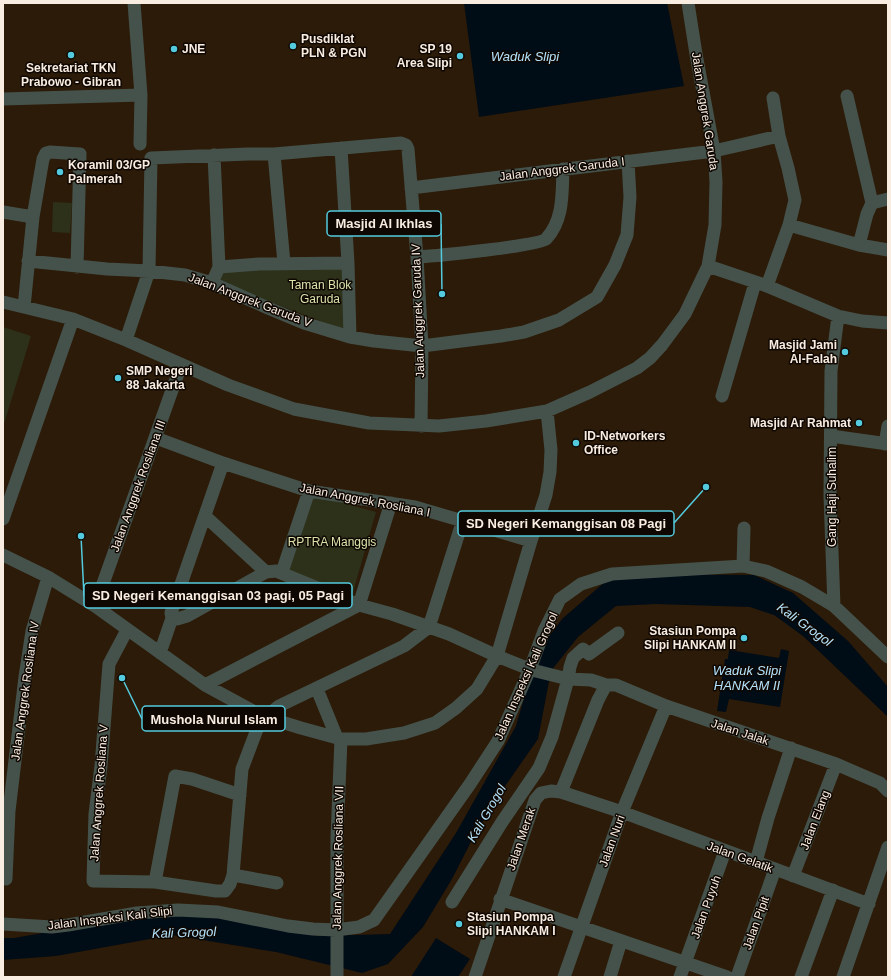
<svg xmlns="http://www.w3.org/2000/svg" width="891" height="980" font-family="Arial,sans-serif">
	<rect width="100%" height="100%" fill="#2c1b08"/>
	<!-- green -->
	<path fill="#2d311a" d="M 53,202 L 72,203 L 70,233 L 52,232 Z
		M 345,263 L 347,331 L 215,281 L 221,268 Z
		M 3,327 L 31,336 L 3,427 Z
		M 311,494 L 376,512 L 353,592 L 288,573 Z"/>
	<!-- water -->
	<path fill="#000c16" d="M 464,3 L 667,3 L 684,86 L 479,117 Z
		M 614,574 L 754,575 L 793,593 L 848,641 L 888,687 L 888,717 L 803,636 L 774,615 L 750,607 L 656,604 L 616,606 L 578,637 L 551,671 L 538,739 L 501,792 L 476,832 L 452,879 L 423,927 L 388,964 L 362,973 L 276,952 L 172,935 L 56,956 L 3,960 L 3,938 L 14,938 L 167,911 L 232,915 L 318,936 L 390,934 L 456,833 L 516,726 L 532,671 L 542,646 L 562,619 Z
		M 781,649 L 789,651 L 780,707 L 729,699 L 726,712 L 717,711 L 725,659 L 728,659 L 729,650 L 779,658 Z
		M 436,938 L 470,959 L 458,977 L 411,977 Z"/>
	<g fill="none" stroke-linecap="round" stroke-linejoin="round">
		<!-- minor -->
		<path stroke="#45524b" stroke-width="13" d="M 134,3 L 141,95 L 140,144
			M 847,96 L 872,203 L 867,214 L 859,245
			M 3,99 L 141,95
			M 341,148 L 348,263 L 350,337
			M 274,154 L 284,263
			M 411,188 L 714,151 L 779,136
			M 872,203 L 888,199
			M 3,212 L 33,217
			M 789,225 L 859,245 L 888,250
			M 417,257 C 434,256 539,246 546,239 C 564,220 562,193 563,169
			M 28,261 L 107,269 L 149,271 L 185,275 L 212,283 L 268,308 L 304,323 L 350,337 L 374,341 L 422,346 L 501,336 L 524,332 L 559,320 L 597,297 L 615,265 L 627,235 L 630,197 L 628,161
			M 708,266 L 767,286 L 838,316 L 862,321 L 888,323
			M 219,267 L 259,264 L 348,263
			M 212,283 L 219,267 L 214,155
			M 767,286 L 789,225 L 795,200 L 788,168 L 779,136 L 773,98
			M 3,302 L 73,319 L 126,340 L 228,385 L 294,409 L 369,423 L 439,426 L 486,421 L 547,411 L 590,392 L 637,368 L 650,358 L 662,345 L 685,314 L 708,266 L 715,225 L 716,182 L 714,151 L 696,54 L 688,3
			M 24,307 L 33,217 L 43,159 L 46,153 L 50,152 L 80,154 L 77,267
			M 126,340 L 149,271 L 151,158 L 248,154 L 274,154 L 401,143 L 406,145 L 408,149 L 417,257 L 422,346 L 421,426
			M 722,396 L 755,283
			M 831,436 L 888,444
			M 156,438 L 223,463 L 309,491 L 415,507 L 531,541
			M 885,444 L 888,426
			M 205,516 L 266,572
			M 3,519 L 73,319
			M 3,555 L 48,577 L 95,606 L 205,685 L 262,716 L 301,728 L 341,739 L 366,739 L 404,733 L 435,723 L 456,708 L 477,689 L 497,656 L 531,541 L 546,495 L 550,472 L 551,450 L 547,411
			M 743,566 L 744,528
			M 282,572 L 309,491
			M 95,606 L 181,365
			M 834,606 L 830,496 L 831,371 L 838,316
			M 172,618 L 177,619 L 187,616 L 266,572 L 276,571 L 359,605 L 392,614 L 449,634 L 497,656 L 532,670 L 568,679 L 591,680 L 606,685
			M 127,630 L 109,664 L 101,766 L 95,814 L 93,881 L 155,882 L 216,891 L 225,891 L 230,884 L 233,875 L 242,769 L 262,716
			M 160,653 L 172,618 L 171,613 L 223,463
			M 205,685 L 359,605 L 391,503
			M 317,689 L 337,738
			M 266,717 L 279,706 L 404,646 L 429,627 L 463,520
			M 561,792 L 598,700 L 606,685 L 616,685 L 666,706 L 836,764 L 880,783 L 888,791
			M 756,862 L 768,818 L 791,748
			M 233,875 L 277,883
			M 793,876 L 836,764
			M 6,879 L 9,811 L 25,677 L 32,631 L 48,577
			M 155,882 L 175,776 L 192,779 L 240,795
			M 500,899 L 727,977
			M 452,902 L 502,822 L 539,768 L 552,737 L 568,679 L 570,667 L 573,658 L 583,649 L 589,654 L 618,633
			M 3,924 L 52,927 L 68,925 L 137,913 L 178,910 L 218,912 L 288,926 L 313,929 L 336,930 L 359,927 L 374,920 L 470,784 L 498,741 L 530,669 L 544,631 L 560,599 L 581,584 L 612,574 L 743,566 L 766,571 L 802,587 L 834,606 L 888,657
			M 337,977 L 337,838 L 341,739
			M 475,977 L 535,800 L 541,793 L 551,791 L 561,792 L 622,812 L 869,904
			M 564,977 L 622,812 L 666,706
			M 610,977 L 621,941
			M 680,977 L 725,851
			M 737,977 L 775,869
			M 801,977 L 833,890
			M 843,977 L 888,847"/>
	</g>
	<!-- markers -->
	<g fill="#54cade" stroke="#0f0802" stroke-width="1.5">
		<circle cx="293" cy="46" r="4"/>
		<circle cx="174" cy="49" r="4"/>
		<circle cx="71" cy="55" r="4"/>
		<circle cx="460" cy="56" r="4"/>
		<circle cx="60" cy="172" r="4"/>
		<circle cx="845" cy="352" r="4"/>
		<circle cx="118" cy="378" r="4"/>
		<circle cx="859" cy="423" r="4"/>
		<circle cx="576" cy="443" r="4"/>
		<circle cx="744" cy="638" r="4"/>
		<circle cx="459" cy="924" r="4"/>
	</g>
	<g text-anchor="middle" stroke-width="3" stroke-linejoin="round" paint-order="stroke">
		<!-- poi labels -->
		<g font-size="12" font-weight="bold" fill="#f9ece1" stroke="#0f0802" text-anchor="start">
			<text x="301" y="43">Pusdiklat<tspan x="301" dy="14">PLN &amp; PGN</tspan></text>
			<text x="182" y="53">JNE</text>
			<text x="452" y="53" text-anchor="end">SP 19<tspan x="452" dy="14">Area Slipi</tspan></text>
			<text x="71" y="72" text-anchor="middle">Sekretariat TKN<tspan x="71" dy="14">Prabowo - Gibran</tspan></text>
			<text x="68" y="169">Koramil 03/GP<tspan x="68" dy="14">Palmerah</tspan></text>
			<text x="837" y="349" text-anchor="end">Masjid Jami<tspan x="837" dy="14">Al-Falah</tspan></text>
			<text x="126" y="375">SMP Negeri<tspan x="126" dy="14">88 Jakarta</tspan></text>
			<text x="851" y="427" text-anchor="end">Masjid Ar Rahmat</text>
			<text x="584" y="440">ID-Networkers<tspan x="584" dy="14">Office</tspan></text>
			<text x="736" y="635" text-anchor="end">Stasiun Pompa<tspan x="736" dy="14">Slipi HANKAM II</tspan></text>
			<text x="467" y="921">Stasiun Pompa<tspan x="467" dy="14">Slipi HANKAM I</tspan></text>
		</g>
		<!-- street labels -->
		<g font-size="12" fill="#f9ece1" stroke="#0f0802">
			<text transform="translate(705 111) rotate(81)" y="4">Jalan Anggrek Garuda</text>
			<text transform="translate(562 169) rotate(-7)" y="4">Jalan Anggrek Garuda I</text>
			<text transform="translate(250 300) rotate(21)" y="4">Jalan Anggrek Garuda V</text>
			<text transform="translate(418 311) rotate(-92)" y="4">Jalan Anggrek Garuda IV</text>
			<text transform="translate(138 486) rotate(-70)" y="4">Jalan Anggrek Rosliana III</text>
			<text transform="translate(832 497) rotate(-90)" y="4">Gang Haji Suhalim</text>
			<text transform="translate(365 500) rotate(11)" y="4">Jalan Anggrek Rosliana I</text>
			<text transform="translate(526 676) rotate(-66)" y="4">Jalan Inspeksi Kali Grogol</text>
			<text transform="translate(25 691) rotate(-82)" y="4">Jalan Anggrek Rosliana IV</text>
			<text transform="translate(740 732) rotate(18)" y="4">Jalan Jalak</text>
			<text transform="translate(99 793) rotate(-86)" y="4">Jalan Anggrek Rosliana V</text>
			<text transform="translate(815 820) rotate(-69)" y="4">Jalan Elang</text>
			<text transform="translate(521 839) rotate(-71)" y="4">Jalan Merak</text>
			<text transform="translate(612 841) rotate(-70)" y="4">Jalan Nuri</text>
			<text transform="translate(740 857) rotate(20)" y="4">Jalan Gelatik</text>
			<text transform="translate(338 858) rotate(-89)" y="4">Jalan Anggrek Rosliana VII</text>
			<text transform="translate(706 907) rotate(-70)" y="4">Jalan Puyuh</text>
			<text transform="translate(110 918) rotate(-7)" y="4">Jalan Inspeksi Kali Slipi</text>
			<text transform="translate(756 923) rotate(-70)" y="4">Jalan Pipit</text>
		</g>
		<!-- park labels -->
		<g font-size="12" fill="#d9e3ab" stroke="#0f0802">
			<text x="320" y="289">Taman Blok<tspan x="320" dy="14">Garuda</tspan></text>
			<text x="332" y="546">RPTRA Manggis</text>
		</g>
		<!-- water labels -->
		<g font-size="13" font-style="italic" fill="#b4e2fb" stroke="#0f0802">
			<text x="525" y="61">Waduk Slipi</text>
			<text transform="translate(805 624) rotate(36)" y="5">Kali Grogol</text>
			<text x="747" y="675">Waduk Slipi<tspan x="747" dy="15">HANKAM II</tspan></text>
			<text transform="translate(486 813) rotate(-60)" y="5">Kali Grogol</text>
			<text transform="translate(184 932) rotate(-2)" y="5">Kali Grogol</text>
		</g>
	</g>
	<!-- callouts -->
	<path fill="none" stroke="#54cade" stroke-width="1.5" d="M442 294L441 224M706 487L674 523M81 536L84 596M122 678L142 719"/>
	<g fill="#54cade" stroke="#0f0802" stroke-width="1.5">
		<circle cx="442" cy="294" r="4"/>
		<circle cx="706" cy="487" r="4"/>
		<circle cx="81" cy="536" r="4"/>
		<circle cx="122" cy="678" r="4"/>
	</g>
	<g fill="#0f0802" stroke="#54cade" stroke-width="1.5">
		<rect x="327" y="211" width="114" height="25" rx="4"/>
		<rect x="458" y="511" width="216" height="25" rx="4"/>
		<rect x="84" y="583" width="268" height="25" rx="4"/>
		<rect x="142" y="706" width="143" height="25" rx="4"/>
	</g>
	<g font-size="13" text-anchor="middle" font-weight="bold" fill="#f9ece1">
		<text x="384" y="228">Masjid Al Ikhlas</text>
		<text x="566" y="528">SD Negeri Kemanggisan 08 Pagi</text>
		<text x="218" y="600">SD Negeri Kemanggisan 03 pagi, 05 Pagi</text>
		<text x="214" y="724">Mushola Nurul Islam</text>
	</g>
	<!-- border -->
	<rect width="891" height="980" fill="none" stroke="#f9ece1" stroke-width="8"/>
</svg>
